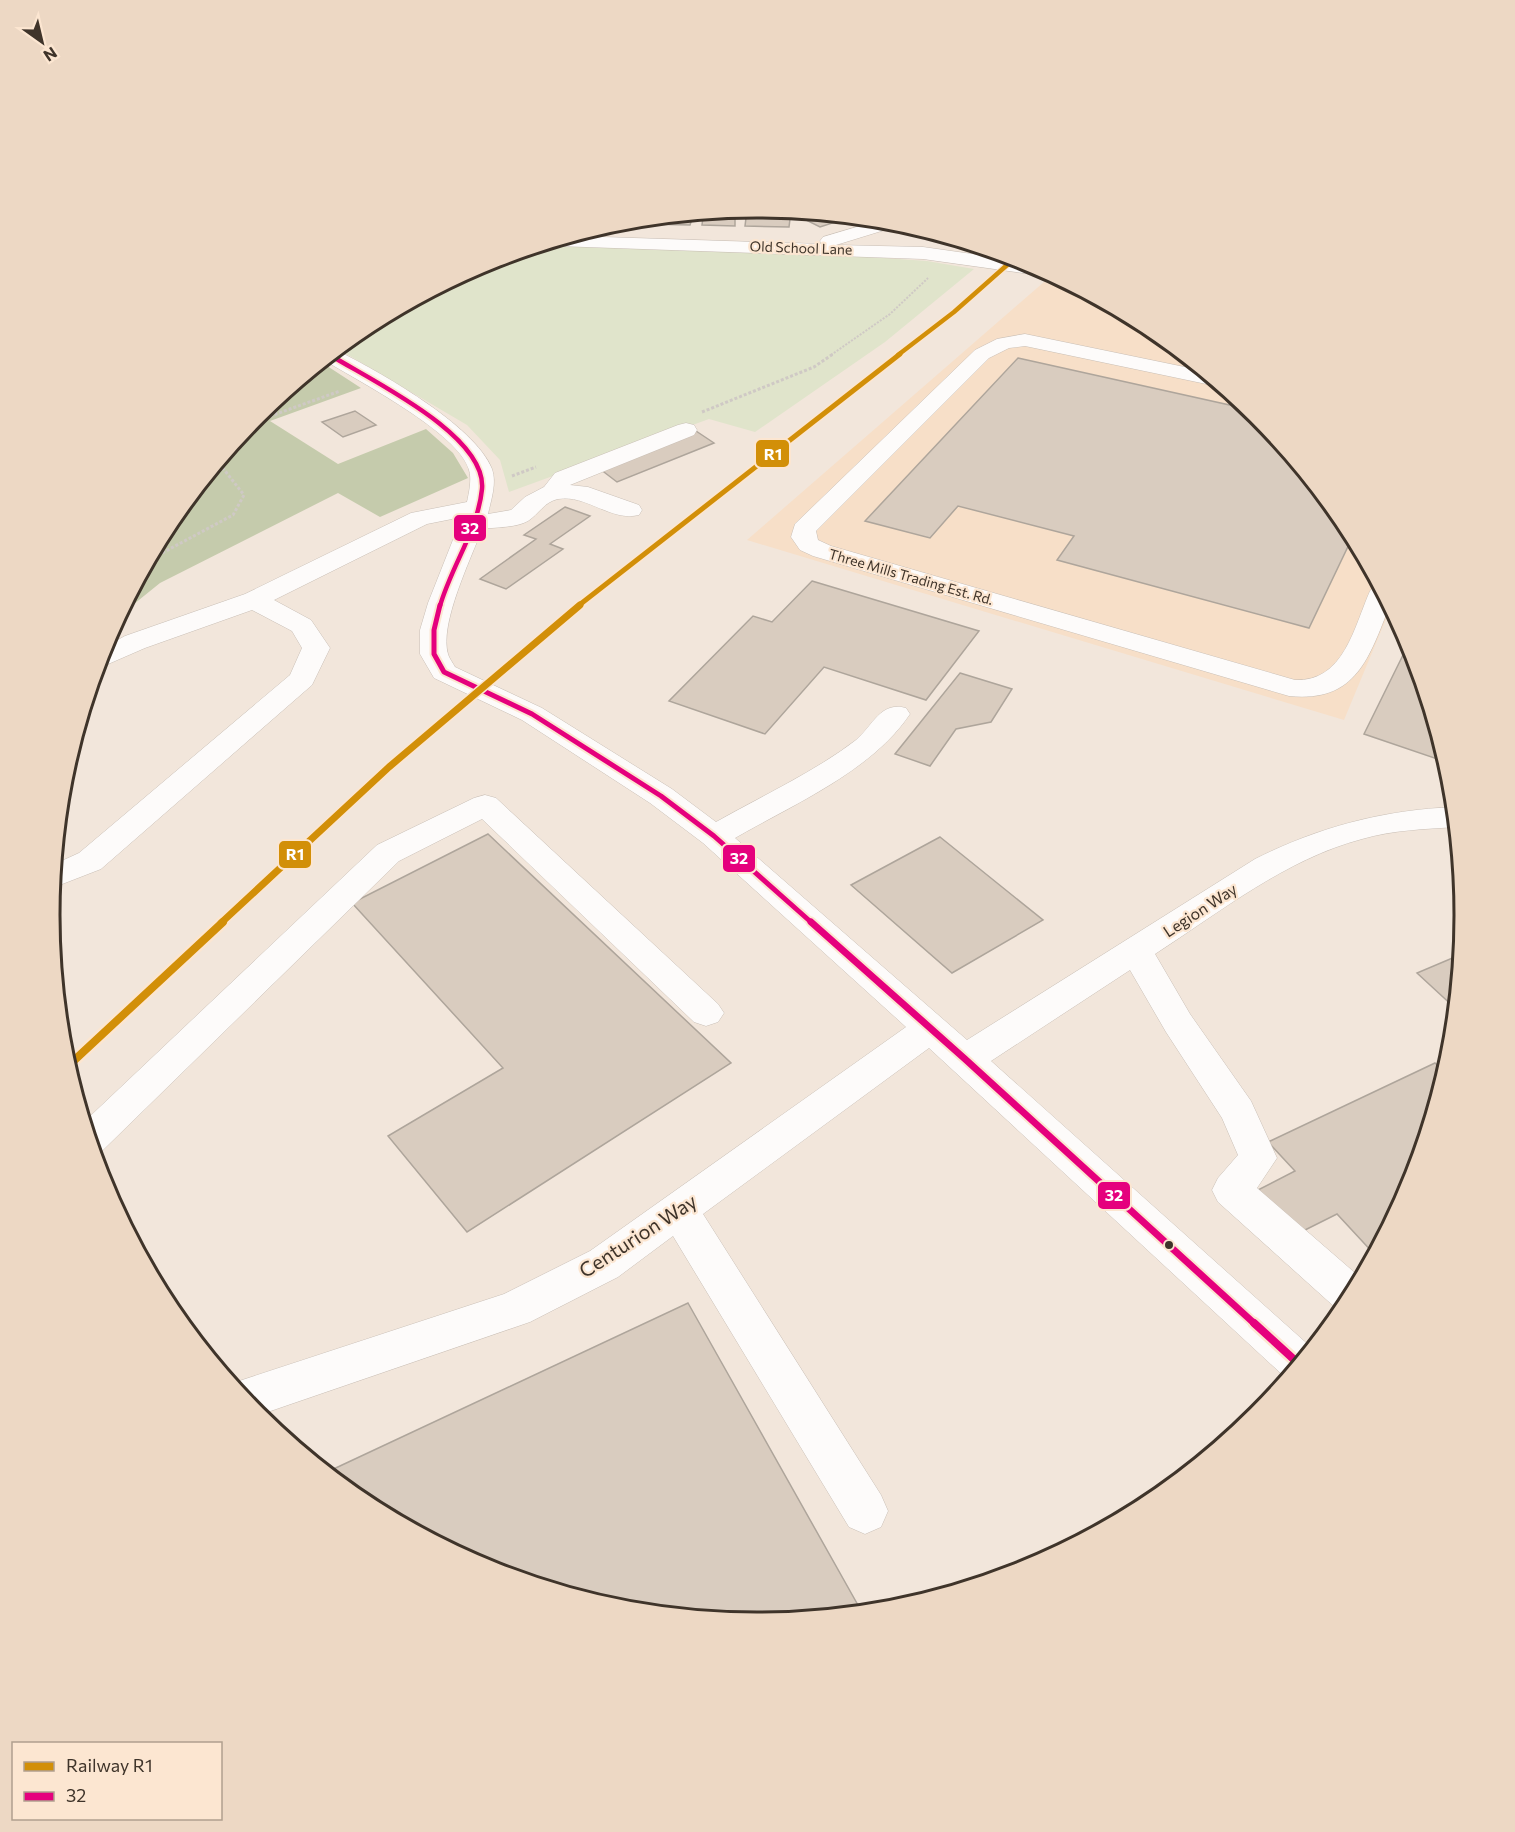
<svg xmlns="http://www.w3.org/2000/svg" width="1515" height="1832" font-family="Commissioner,sans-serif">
	<rect width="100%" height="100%" fill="#f2e6db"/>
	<!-- built -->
	<path fill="#f7dfc8" d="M 1044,282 L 1076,287 L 1151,328 L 1258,416 L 1346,523 L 1391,607 L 1344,720 L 747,540 Z"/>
	<!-- green -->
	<path fill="#e0e4cb" d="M 542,245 L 801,252 L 927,261 L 974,269 L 885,342 L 755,432 L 709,419 L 509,492 L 500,460 L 467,425 L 338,349 L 364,327 L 487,262 Z"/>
	<!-- forest -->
	<path fill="#c5cbac" d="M 321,362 L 361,388 L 270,421 L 338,464 L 426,429 L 453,453 L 468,478 L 380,517 L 338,493 L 160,583 L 134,604 L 122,610 C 134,587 167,513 188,506 L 186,502 L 257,415 Z"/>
	<!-- building -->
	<path fill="#d9ccbf" stroke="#aea59b" stroke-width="1.5" d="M 825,215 L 838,216 L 845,219 L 820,227 L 806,220 Z
		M 677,216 L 693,216 L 690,225 L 646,224 L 648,219 Z
		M 703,217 L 735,217 L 735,226 L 702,225 Z
		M 746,218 L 790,219 L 789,227 L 745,226 Z
		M 1018,358 L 1252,410 L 1258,416 L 1346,523 L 1353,536 L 1309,628 L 1057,560 L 1074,536 L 958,506 L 930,538 L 865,521 Z
		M 355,411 L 376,425 L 343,437 L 322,422 Z
		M 696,431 L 714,443 L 617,482 L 600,469 Z
		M 565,507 L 590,516 L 550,544 L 563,549 L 506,589 L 480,579 L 536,539 L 524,535 Z
		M 812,581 L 979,631 L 926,700 L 824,667 L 765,734 L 669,701 L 753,616 L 772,622 Z
		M 1412,646 L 1447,761 L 1446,762 L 1364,734 L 1406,649 Z
		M 960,673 L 1012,689 L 991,722 L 956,729 L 930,766 L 895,754 Z
		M 488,834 L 731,1063 L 467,1232 L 388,1136 L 503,1068 L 352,903 Z
		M 940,837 L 1043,920 L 952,973 L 851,885 Z
		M 1462,954 L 1456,1009 L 1417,973 Z
		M 1435,1063 L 1446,1073 L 1411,1187 L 1375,1255 L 1337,1214 L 1295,1235 L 1256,1191 L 1295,1171 L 1268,1142 Z
		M 688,1303 L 863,1614 L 757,1624 L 619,1610 L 486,1570 L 364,1504 L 325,1473 Z"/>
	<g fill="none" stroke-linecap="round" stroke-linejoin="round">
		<defs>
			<path id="minor" d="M 880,220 L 888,221 L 891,225 L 888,229 L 836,245 L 923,247 L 1029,262 L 1051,274 L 1044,276 L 923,259 L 557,246 L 549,243 L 572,236 L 822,244 L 820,241 L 823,237 Z
				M 1025,334 L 1204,371 L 1221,385 L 1216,386 L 1025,346 L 1009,348 L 989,358 L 816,531 L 818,540 L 831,546 L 1295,680 C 1344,682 1354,627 1370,591 L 1374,586 L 1379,584 L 1390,605 C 1369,657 1357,703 1289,696 L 813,556 L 800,550 L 791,537 L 795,524 L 975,350 L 997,339 Z
				M 336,350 C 378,371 475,425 492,469 C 497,483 491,500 488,514 L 511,510 L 525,497 L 544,487 L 555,473 L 678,425 L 686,423 L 694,425 L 697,430 L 694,435 L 570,485 L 588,487 L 639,505 L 642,510 L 639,515 C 611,522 586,494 558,499 C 544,502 539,514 528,521 C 516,528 495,527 482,529 C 471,559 439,624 448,654 C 449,658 453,663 455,667 L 542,708 L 672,789 L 716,822 C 760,797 816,771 856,740 C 873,726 880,701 906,708 L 910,714 C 872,771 794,804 735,838 L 967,1040 L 1255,859 C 1319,827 1383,810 1455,807 L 1457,827 C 1425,829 1393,830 1362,839 C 1286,859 1220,912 1155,954 L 1190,1014 L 1251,1101 L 1277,1158 L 1257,1188 L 1362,1279 L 1344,1312 L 1338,1310 L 1218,1202 L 1212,1190 L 1218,1178 L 1238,1155 L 1222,1118 L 1166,1032 L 1130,970 L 991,1061 L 1313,1349 L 1288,1380 L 929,1048 L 703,1214 L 881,1495 L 888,1511 L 881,1527 L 865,1534 L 849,1527 L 673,1236 L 618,1277 L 530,1322 L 256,1416 L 230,1384 L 504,1294 L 590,1251 L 906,1027 L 703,843 L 650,803 L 522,720 L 434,678 L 420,654 L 420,630 L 428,603 L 462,517 L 427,524 L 274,600 L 311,620 L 330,648 L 312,685 L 101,869 L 52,888 L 55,864 L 79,853 L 290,675 L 302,648 L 292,631 L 252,610 L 145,648 L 99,668 L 97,668 L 103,648 L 125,636 L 245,594 L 411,513 L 467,502 C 469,492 472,480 469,470 C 459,433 358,381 324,360 Z
				M 485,795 L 496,798 L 718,1004 L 724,1013 L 718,1022 L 706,1026 L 694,1022 L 482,819 L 399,861 L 102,1151 L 93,1154 L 84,1122 L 377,845 L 474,798 Z"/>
		</defs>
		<!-- minor casing -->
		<use href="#minor" stroke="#c9bfb6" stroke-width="1"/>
		<!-- path-far1 -->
		<path stroke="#cfc9c5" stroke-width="2" stroke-dasharray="2 1.5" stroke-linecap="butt" d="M 831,355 L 890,314 L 928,278"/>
		<!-- path -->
		<path stroke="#cfc9c5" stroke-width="3" stroke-dasharray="3 2" stroke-linecap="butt" d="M 702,412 L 814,367 L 833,354
			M 251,423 L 340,391
			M 512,476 L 536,467
			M 149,560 L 233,515 L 244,495 L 218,462"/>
		<!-- minor -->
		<use href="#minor" fill="#fdfbfa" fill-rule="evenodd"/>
		<defs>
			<path id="bus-1-far3" d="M 330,355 C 370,380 487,435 482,489 C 478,530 451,567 440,606"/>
			<path id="bus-1-far2" d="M 440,605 L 434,630 L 434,654 L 444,672 L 532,714 L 661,796 L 714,836 L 812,923"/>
			<path id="bus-1-far1" d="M 811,922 L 965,1059 L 1256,1325"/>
			<path id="bus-1" d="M 1254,1323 L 1300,1365"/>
		</defs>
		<!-- bus-1-far3 casing -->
		<use href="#bus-1-far3" stroke="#fce6d1" stroke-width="8"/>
		<!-- bus-1-far2 casing -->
		<use href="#bus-1-far2" stroke="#fce6d1" stroke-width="9"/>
		<!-- bus-1-far1 casing -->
		<use href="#bus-1-far1" stroke="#fce6d1" stroke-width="11"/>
		<!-- bus-1 casing -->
		<use href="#bus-1" stroke="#fce6d1" stroke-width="13"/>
		<!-- bus-1-far3 -->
		<use href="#bus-1-far3" stroke="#e5007d" stroke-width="4.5"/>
		<!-- bus-1-far2 -->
		<use href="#bus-1-far2" stroke="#e5007d" stroke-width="5"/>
		<!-- bus-1-far1 -->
		<use href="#bus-1-far1" stroke="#e5007d" stroke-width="7"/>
		<!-- bus-1 -->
		<use href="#bus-1" stroke="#e5007d" stroke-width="8"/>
		<defs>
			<path id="rail-1-far3" d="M 898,355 L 954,312 L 1015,258"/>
			<path id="rail-1-far2" d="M 578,606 L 900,354"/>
			<path id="rail-1-far1" d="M 221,923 L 389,767 L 580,605"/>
			<path id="rail-1" d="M 67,1067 L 223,922"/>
		</defs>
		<!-- rail-1-far3 casing -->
		<use href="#rail-1-far3" stroke="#fce6d1" stroke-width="7"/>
		<!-- rail-1-far2 casing -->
		<use href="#rail-1-far2" stroke="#fce6d1" stroke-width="8"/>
		<!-- rail-1-far1 casing -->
		<use href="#rail-1-far1" stroke="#fce6d1" stroke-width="10"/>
		<!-- rail-1 casing -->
		<use href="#rail-1" stroke="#fce6d1" stroke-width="13"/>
		<!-- rail-1-far3 -->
		<use href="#rail-1-far3" stroke="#d28f08" stroke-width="4.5"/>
		<!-- rail-1-far2 -->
		<use href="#rail-1-far2" stroke="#d28f08" stroke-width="5"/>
		<!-- rail-1-far1 -->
		<use href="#rail-1-far1" stroke="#d28f08" stroke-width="7"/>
		<!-- rail-1 -->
		<use href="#rail-1" stroke="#d28f08" stroke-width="8"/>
	</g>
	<!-- markers -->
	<circle fill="#3f342a" stroke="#fce6d1" stroke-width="2" cx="1169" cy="1245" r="5"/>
	<g text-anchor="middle" stroke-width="4.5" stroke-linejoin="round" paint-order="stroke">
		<!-- far-street labels -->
		<g font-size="14" fill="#3f342a" stroke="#fce6d1">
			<text transform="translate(801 248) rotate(2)" y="5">Old School Lane</text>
			<text transform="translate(911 577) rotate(16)" y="5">Three Mills Trading Est. Rd.</text>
		</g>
		<!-- street labels -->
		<g font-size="16" fill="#3f342a" stroke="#fce6d1">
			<text transform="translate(1200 910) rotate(-33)" y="6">Legion Way</text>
		</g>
		<!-- near-street labels -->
		<g font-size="20" fill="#3f342a" stroke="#fce6d1">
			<text transform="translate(638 1236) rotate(-33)" y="7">Centurion Way</text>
		</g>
	</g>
	<!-- crop -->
	<path d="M0 0H1515V1832H0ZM60 915a697 697 0 1 1 1394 0a697 697 0 1 1-1394 0Z" fill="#edd8c4" fill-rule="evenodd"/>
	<path fill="none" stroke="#3f342a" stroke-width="3" d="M60 915a697 697 0 1 1 1394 0a697 697 0 1 1-1394 0Z"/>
	<g stroke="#fce6d1" stroke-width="2">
		<rect x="755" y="439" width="35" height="29" rx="6" fill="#d28f08"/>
		<rect x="453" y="514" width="34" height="28" rx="6" fill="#e5007d"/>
		<rect x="278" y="840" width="34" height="29" rx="6" fill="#d28f08"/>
		<rect x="722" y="844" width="34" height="29" rx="6" fill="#e5007d"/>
		<rect x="1097" y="1181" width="34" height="29" rx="6" fill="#e5007d"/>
	</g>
	<g font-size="16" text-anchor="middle" font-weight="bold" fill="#fff">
		<text x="773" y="460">R1</text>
		<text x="470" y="534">32</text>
		<text x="295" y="860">R1</text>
		<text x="739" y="864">32</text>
		<text x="1114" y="1201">32</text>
	</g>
	<!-- legend -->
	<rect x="12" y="1742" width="210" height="78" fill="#fce6d1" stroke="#b09f8e" stroke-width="1.5"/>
	<rect x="24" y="1762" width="30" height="9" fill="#d28f08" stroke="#b09f8e" stroke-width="1.5"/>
	<text x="66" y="1772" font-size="18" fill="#3f342a">Railway R1</text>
	<rect x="24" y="1792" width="30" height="9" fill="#e5007d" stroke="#b09f8e" stroke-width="1.5"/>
	<text x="66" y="1802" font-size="18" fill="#3f342a">32</text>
	<!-- north arrow -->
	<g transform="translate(42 42) rotate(146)" stroke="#fce6d1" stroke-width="4.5" paint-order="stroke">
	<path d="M0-4.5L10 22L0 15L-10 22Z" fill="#3f342a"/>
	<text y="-9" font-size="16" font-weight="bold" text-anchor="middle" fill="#3f342a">N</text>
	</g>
</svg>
